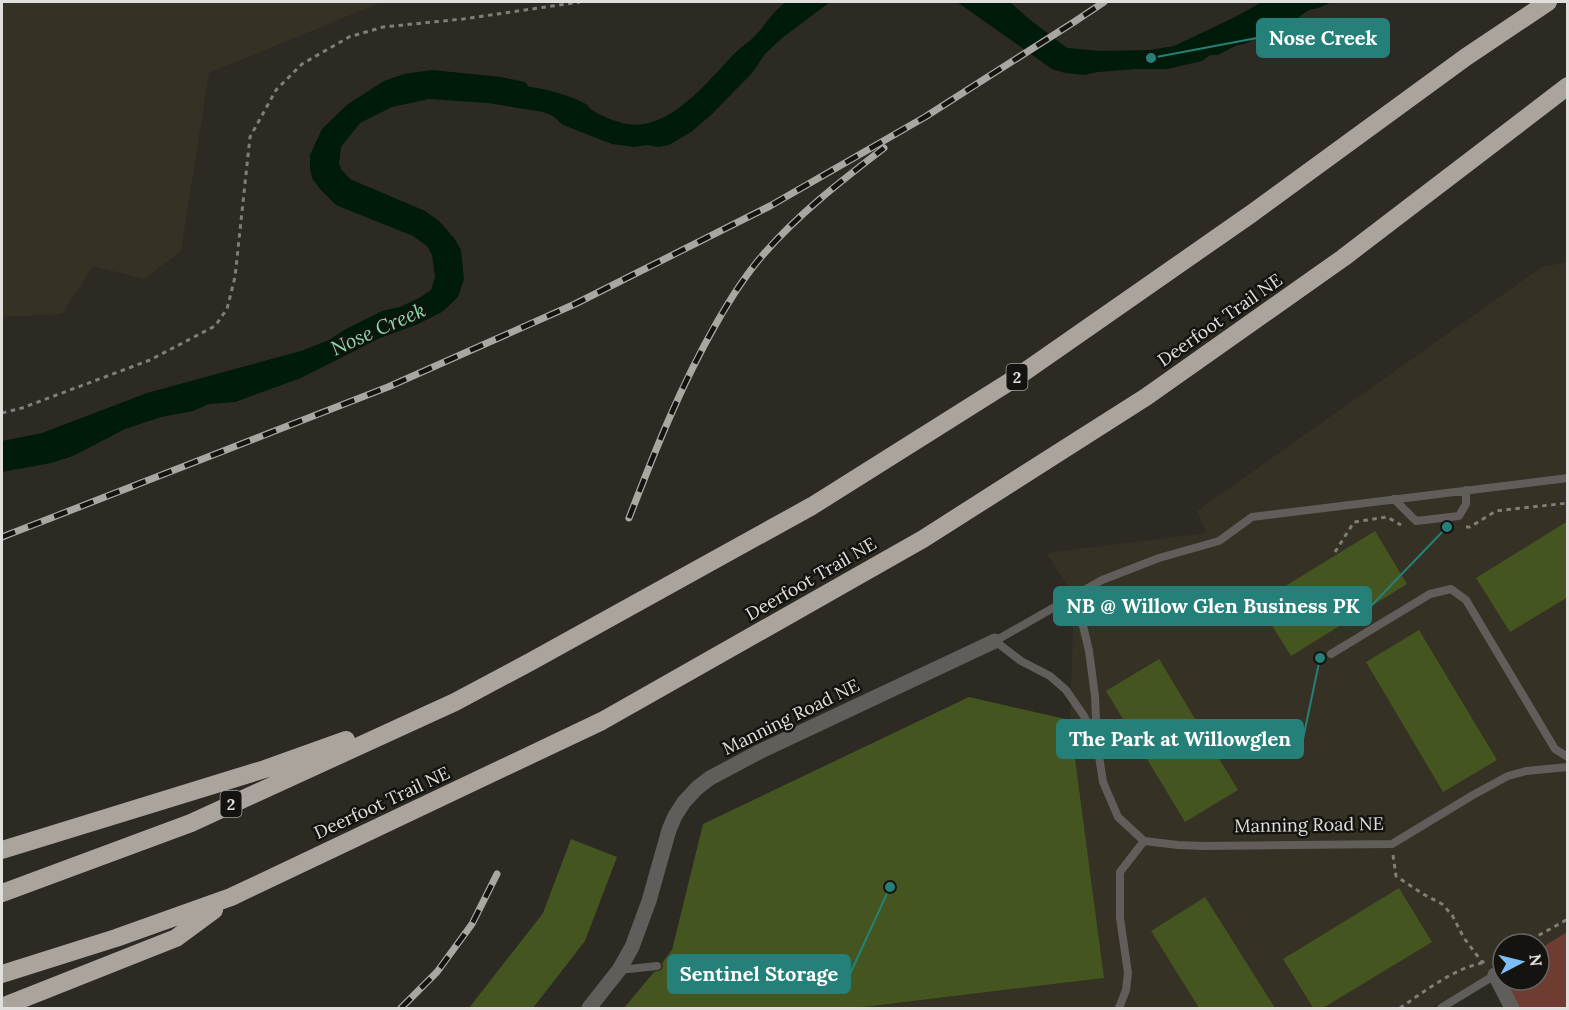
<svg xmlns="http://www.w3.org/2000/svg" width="1569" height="1010" font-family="Lora,serif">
	<rect width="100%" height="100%" fill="#2c2a23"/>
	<!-- built -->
	<path fill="#353124" d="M 2,2 L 382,2 L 209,73 L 181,251 L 144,279 L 93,266 L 62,314 L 2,317 Z
		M 1567,262 L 1567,932 L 1539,949 L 1539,944 L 1503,944 L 1503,970 L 1430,1008 L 855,1008 L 1104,978 L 1070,720 L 1074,596 L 1046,553 L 1207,533 L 1197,511 L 1542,267 Z"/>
	<!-- green -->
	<path fill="#6e3c31" d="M 1567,932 L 1567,1008 L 1512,1008 L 1495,975 L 1503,970 L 1503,980 L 1539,980 L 1539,949 Z"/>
	<!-- water -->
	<path fill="#001b0a" d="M 786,2 L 830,2 L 782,38 L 765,54 L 752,73 L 711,115 L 691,132 L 669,145 L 659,147 L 647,145 L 634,147 L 612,144 L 563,125 L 553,116 L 543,112 L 488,103 L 429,99 L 392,107 L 360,123 L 341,147 L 339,163 L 341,169 L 350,179 L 425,211 L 439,221 L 454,238 L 461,250 L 464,279 L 458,297 L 442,312 L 416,325 L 380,338 L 301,378 L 235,402 L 209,404 L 193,411 L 161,417 L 125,429 L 73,456 L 51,463 L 2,472 L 2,441 L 42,433 L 147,393 L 301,351 L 329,340 L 344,330 L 382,311 L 400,307 L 419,298 L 431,290 L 435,277 L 432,255 L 427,246 L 413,236 L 336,205 L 320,189 L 312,178 L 310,168 L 310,155 L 322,129 L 348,104 L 384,81 L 404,74 L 432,70 L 501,77 L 525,82 L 529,87 C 545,88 571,96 586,104 C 590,107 589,108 592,110 C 600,116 613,120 622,123 C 667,135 707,82 734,54 C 743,45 754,39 761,29 C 769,19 776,9 786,2 Z
		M 957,2 L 1010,2 L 1029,19 L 1067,48 L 1101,51 L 1150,50 L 1174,46 L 1235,17 L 1262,2 L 1332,2 L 1318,8 L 1309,10 L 1296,19 L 1281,21 L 1247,43 L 1235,46 L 1218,55 L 1210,55 L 1202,61 L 1167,69 L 1136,69 L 1098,72 L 1084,75 L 1065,73 L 1052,69 Z"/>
	<!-- building -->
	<path fill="#45551f" d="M 1568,521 L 1568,597 L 1510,632 L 1476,578 Z
		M 1375,531 L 1407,584 L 1291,656 L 1258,603 Z
		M 1419,630 L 1497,760 L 1443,792 L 1366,662 Z
		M 1159,659 L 1238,790 L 1185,822 L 1106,691 Z
		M 969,697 L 1070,720 L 1104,978 L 855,1008 L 624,1008 L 654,972 L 661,970 L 663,966 L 662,963 L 672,950 L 703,824 Z
		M 571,839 L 617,857 L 585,941 L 533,1008 L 469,1008 L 543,913 Z
		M 1399,888 L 1432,942 L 1323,1008 L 1313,1008 L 1283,959 Z
		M 1205,897 L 1275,1008 L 1199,1008 L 1151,931 Z"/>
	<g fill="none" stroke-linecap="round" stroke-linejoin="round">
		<!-- path -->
		<path stroke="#807e78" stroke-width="3" stroke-dasharray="4.5 4.5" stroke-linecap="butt" d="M 2,413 L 22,408 L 150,360 L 215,326 L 227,309 L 235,277 L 250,137 L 276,90 L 302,64 L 349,37 L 383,27 L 463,19 L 580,2
			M 1466,527 L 1470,527 L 1496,511 L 1568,503
			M 1335,552 L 1354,522 L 1387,517 L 1401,525
			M 1393,855 L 1396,876 L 1423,894 L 1442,904 L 1452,915 L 1464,938 L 1482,962 L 1485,962
			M 1523,944 L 1568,919
			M 1400,1008 C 1422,993 1456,967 1483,963"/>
		<!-- lane -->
		<path stroke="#605d5b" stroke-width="8" d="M 1394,499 L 1416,521 L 1459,516 L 1466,504 L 1466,490
			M 1074,596 L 1080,613 L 1089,651 L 1095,696 L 1097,743 L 1103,782 L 1118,817 L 1144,841 L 1178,845 L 1204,846 L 1392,844 L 1473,795 L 1508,776 L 1526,771 L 1568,767
			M 1331,654 L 1430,594 L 1451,589 L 1466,600 L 1555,749 L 1568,757
			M 1097,743 L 1084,716 L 1066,690 L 1050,676 L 1021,661 L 995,641 L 1102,580 L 1159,558 L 1219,541 L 1252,517 L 1568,478
			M 619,970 L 657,966
			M 1119,1008 L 1126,990 L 1128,973 L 1120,918 L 1120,872 L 1144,841
			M 1441,1008 L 1495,975"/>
		<!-- street -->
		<path stroke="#605d5b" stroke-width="15" d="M 1495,975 L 1512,1008
			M 589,1008 L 619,970 L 632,947 L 649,901 L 669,830 L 675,816 L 684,802 L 697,788 L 710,778 L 759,752 L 995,641"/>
		<!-- highway -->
		<path stroke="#aba49d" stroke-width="18" d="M 2,850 L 265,769 L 346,740
			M 2,893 L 191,823 L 455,702 L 530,662 L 812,506 L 1017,377 L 1251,214 L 1466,57 L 1548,2
			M 2,974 L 116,938 L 231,897 L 602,721 L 923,539 L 1146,397 L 1343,258 L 1568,86
			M 2,1007 L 176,938 L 214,910"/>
		<defs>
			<path id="rail" d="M 629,518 C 655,451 680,387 716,324 C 729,301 744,277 762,256 C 797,215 841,181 884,148
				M 2,537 L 388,387 L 575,304 L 770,206 L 925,117 L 1074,22 L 1104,2
				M 401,1008 L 437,972 L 472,924 L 497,874"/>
		</defs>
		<!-- rail casing -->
		<use href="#rail" stroke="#a9a7a2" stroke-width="7"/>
		<!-- rail -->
		<use href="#rail" stroke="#141310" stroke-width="4.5" stroke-dasharray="14" stroke-linecap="butt"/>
	</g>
	<g text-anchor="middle" stroke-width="5" stroke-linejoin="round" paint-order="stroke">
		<!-- shield labels -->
		<g fill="#141310" stroke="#a4a29e" stroke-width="1.5">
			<rect x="1006.5" y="364" width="21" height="26" rx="4.5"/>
			<rect x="220.5" y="791" width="21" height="26" rx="4.5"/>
		</g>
		<g font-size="16" font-weight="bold" fill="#e1dfdb">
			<text x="1017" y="383">2</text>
			<text x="231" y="810">2</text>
		</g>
		<!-- street labels -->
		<g font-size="18" fill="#e1dfdb" stroke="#141310">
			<text transform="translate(1220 320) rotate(-35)" y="6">Deerfoot Trail NE</text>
			<text transform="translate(811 579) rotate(-30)" y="6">Deerfoot Trail NE</text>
			<text transform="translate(791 717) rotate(-26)" y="6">Manning Road NE</text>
			<text transform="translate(382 803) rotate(-25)" y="6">Deerfoot Trail NE</text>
			<text transform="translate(1309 825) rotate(-1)" y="6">Manning Road NE</text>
		</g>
		<!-- water labels -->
		<g font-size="20" font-style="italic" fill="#88daa4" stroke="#141310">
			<text transform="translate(378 329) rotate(-24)" y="7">Nose Creek</text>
		</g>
	</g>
	<!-- callouts -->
	<path fill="none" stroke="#248079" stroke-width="2" d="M1151 58L1257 38M1447 527L1371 606M1320 658L1303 739M890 887L850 974"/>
	<g fill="#248079" stroke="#141310" stroke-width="2">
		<circle cx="1151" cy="58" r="6"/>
		<circle cx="1447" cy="527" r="6"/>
		<circle cx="1320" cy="658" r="6"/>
		<circle cx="890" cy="887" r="6"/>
	</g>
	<g fill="#248079" stroke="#248079" stroke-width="2">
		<rect x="1257" y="19" width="132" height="38" rx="6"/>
		<rect x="1054" y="587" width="317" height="38" rx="6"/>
		<rect x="1057" y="720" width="246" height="38" rx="6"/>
		<rect x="668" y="955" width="182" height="38" rx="6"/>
	</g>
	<g font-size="20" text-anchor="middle" font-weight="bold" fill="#fff">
		<text x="1323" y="45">Nose Creek</text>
		<text x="1213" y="613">NB @ Willow Glen Business PK</text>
		<text x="1180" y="746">The Park at Willowglen</text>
		<text x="759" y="981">Sentinel Storage</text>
	</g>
	<!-- border -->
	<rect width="1569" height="1010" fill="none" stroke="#e1dfdb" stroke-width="6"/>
	<!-- north arrow -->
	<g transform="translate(1521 962) rotate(83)"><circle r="28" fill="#141310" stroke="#666561" stroke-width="1.5"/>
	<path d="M0-4.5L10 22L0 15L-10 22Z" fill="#7bbef8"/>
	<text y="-9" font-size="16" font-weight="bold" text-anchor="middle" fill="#e1dfdb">N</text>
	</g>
</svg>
